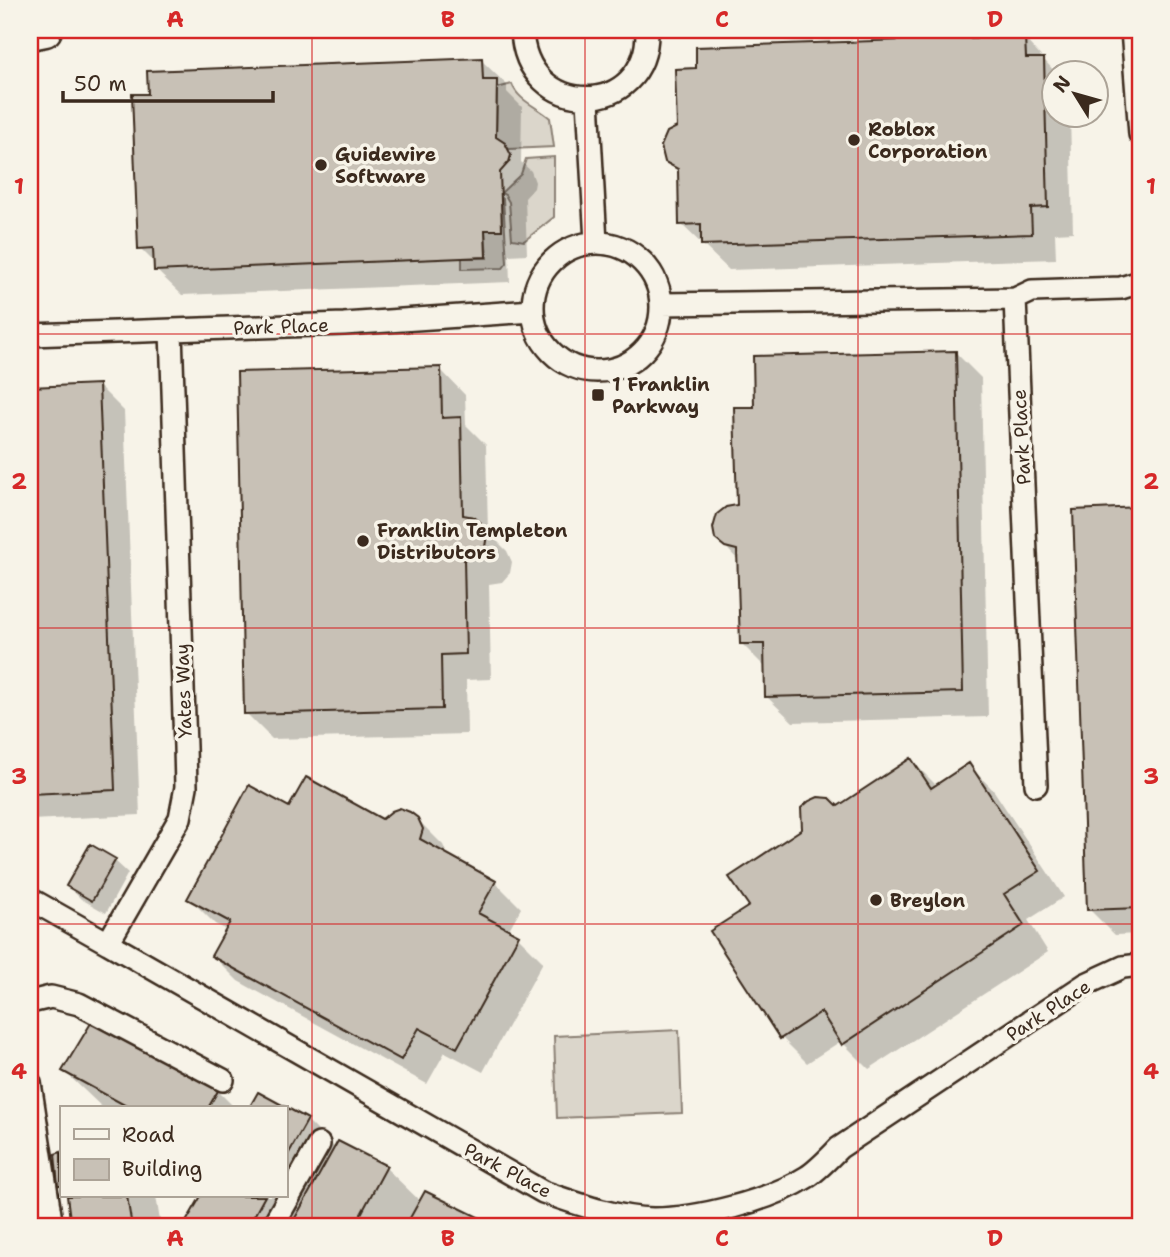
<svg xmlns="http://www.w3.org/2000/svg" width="1170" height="1257" font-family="'Shantell Sans',sans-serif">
	<rect width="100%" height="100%" fill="#f7f3e8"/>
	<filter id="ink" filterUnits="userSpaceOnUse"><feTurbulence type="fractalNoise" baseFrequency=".0143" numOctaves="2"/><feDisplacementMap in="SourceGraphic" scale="14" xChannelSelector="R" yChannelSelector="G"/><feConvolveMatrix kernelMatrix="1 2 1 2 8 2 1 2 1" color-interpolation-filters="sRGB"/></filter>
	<g filter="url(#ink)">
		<!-- grass -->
		<path fill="#dbd6cb" stroke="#8b8074" stroke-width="2" d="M 512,84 C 518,101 538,107 550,118 L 554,147 L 509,149 L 496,137 L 497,88 Z
			M 554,157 L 554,217 L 524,241 L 512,239 L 509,202 L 505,195 L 501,193 L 521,174 L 526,159 Z
			M 501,197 L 503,199 L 507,263 L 503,268 L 462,269 L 462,258 L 487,258 L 485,230 L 502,229 Z
			M 679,1030 L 682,1113 L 557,1118 L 554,1036 Z"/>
		<!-- shadow -->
		<path fill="#0003" d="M 1024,38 L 1057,74 L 1054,74 L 1054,116 L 1070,116 L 1073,232 L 1055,233 L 1056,259 L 729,270 L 681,224 L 680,174 L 672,166 Z
			M 481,60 L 507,85 L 507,92 L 522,107 L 521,162 L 531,171 L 535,182 L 534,188 L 525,198 L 527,254 L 509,255 L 510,282 L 182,295 L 156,270 L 156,264 L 140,248 Z
			M 956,353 L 981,378 L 988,717 L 793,722 L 767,697 L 767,669 L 741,643 L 739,561 L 717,538 L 738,506 Z
			M 440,369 L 465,395 L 466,425 L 486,445 L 488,532 L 507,551 L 512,562 L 510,573 L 502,582 L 489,584 L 491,679 L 466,680 L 467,734 L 272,739 L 246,713 Z
			M 99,386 L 124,411 L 140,815 L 30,820 L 30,388 Z
			M 1140,509 L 1140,934 L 1115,935 L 1089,909 L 1075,512 Z
			M 911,760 L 937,786 L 969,765 L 994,791 L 1064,897 L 1028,920 L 1048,952 L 869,1069 L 841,1041 L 807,1063 L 782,1038 L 751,907 L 838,808 Z
			M 290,810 L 382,821 L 417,819 L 443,845 L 448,856 L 495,882 L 521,908 L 508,931 L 517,936 L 543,962 L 483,1072 L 445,1052 L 427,1084 L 238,981 L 213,956 L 227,930 L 215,924 L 189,898 Z
			M 90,847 L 115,861 L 128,873 L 106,913 L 81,899 L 68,886 Z
			M 64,1071 L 218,1091 L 235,1108 L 103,1108 Z
			M 285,1108 L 307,1120 L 336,1149 L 339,1144 L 386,1168 L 421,1202 L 426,1193 L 479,1220 L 486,1227 L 185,1227 L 203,1196 L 285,1196 Z
			M 68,1196 L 156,1196 L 161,1227 L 73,1227 Z"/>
		<!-- building -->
		<path fill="#c8c1b6" stroke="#3b2a1e" stroke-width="2" d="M 1025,36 L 1026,58 L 1044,58 L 1048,207 L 1031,208 L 1032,234 L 701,245 L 701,224 L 679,225 L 678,169 L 665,162 L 661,146 L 667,132 L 677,127 L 675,69 L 696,68 L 696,47 Z
			M 482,58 L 483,80 L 497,80 L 496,137 L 505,143 L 511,155 L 509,162 L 500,172 L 502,230 L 485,230 L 486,257 L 154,271 L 153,248 L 138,249 L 132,94 L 148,94 L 147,71 Z
			M 956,351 L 963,692 L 765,697 L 764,644 L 740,644 L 737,550 L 725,547 L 715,539 L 713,528 L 717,514 L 726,507 L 737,505 L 734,407 L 754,407 L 753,356 Z
			M 441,367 L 442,418 L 461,417 L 463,515 L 474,517 L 481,523 L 487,535 L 485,547 L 477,557 L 464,559 L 466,654 L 441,655 L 442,709 L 244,714 L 237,372 Z
			M 99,384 L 115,790 L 30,794 L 30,387 Z
			M 1140,507 L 1140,908 L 1087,910 L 1073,510 Z
			M 911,758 L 931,788 L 969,763 L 1040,871 L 1004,894 L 1024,925 L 842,1045 L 821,1012 L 780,1039 L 710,931 L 749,906 L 729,877 L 802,829 L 801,808 L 809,801 L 818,797 L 830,798 L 838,806 Z
			M 306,777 L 382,819 L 392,811 L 400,808 L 410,812 L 418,818 L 423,829 L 420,839 L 496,881 L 478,913 L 519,935 L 457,1048 L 419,1028 L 401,1060 L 211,956 L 230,922 L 187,899 L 249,785 L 289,807 Z
			M 90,844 L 116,859 L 92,901 L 66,886 Z
			M 94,1018 L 219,1089 L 208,1108 L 130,1108 L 62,1071 Z
			M 258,1092 L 308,1119 L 285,1160 L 285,1108 L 249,1108 Z
			M 338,1141 L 387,1166 L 354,1227 L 290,1227 Z
			M 61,1152 L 61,1186 L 58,1186 L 55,1154 Z
			M 425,1191 L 480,1218 L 474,1227 L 405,1227 Z
			M 67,1196 L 127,1196 L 132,1227 L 71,1227 Z
			M 201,1196 L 265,1196 L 248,1227 L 183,1227 Z"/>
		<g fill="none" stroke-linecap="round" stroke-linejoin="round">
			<defs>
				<path id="street" d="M 522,30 C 525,120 649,120 647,30
					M 1132,30 L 1140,134
					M 588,100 L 596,242
					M533 307a64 64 0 1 1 128 0a64 64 0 1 1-128 0Z
					M 1015,299 L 1036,785
					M 661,304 L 1015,299 L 1032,291 L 1121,288 L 1140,282
					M 30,335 L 344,324 L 533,311
					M 30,899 L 108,943 L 180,818 L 186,787 L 185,747 L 171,331
					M 108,943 L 543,1192 C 578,1204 616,1218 653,1219 C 698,1219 769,1201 807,1177 C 818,1170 829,1158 839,1148 L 1086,984 L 1123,967 L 1140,965
					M 30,1002 L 51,997 L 79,1004 L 223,1080
					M 30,1083 L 52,1227
					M 272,1227 L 319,1144"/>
				<path id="secondary" d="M 30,33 L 45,30"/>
			</defs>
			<!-- street casing -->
			<use href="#street" stroke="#3b2a1e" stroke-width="26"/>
			<!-- secondary casing -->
			<use href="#secondary" stroke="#3b2a1e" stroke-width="37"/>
			<!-- street -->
			<use href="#street" stroke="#f7f3e8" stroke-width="21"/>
			<!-- secondary -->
			<use href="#secondary" stroke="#f7f3e8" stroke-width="32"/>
		</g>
	</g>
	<!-- grid -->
	<path fill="none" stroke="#d62828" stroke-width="2" stroke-opacity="0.55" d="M 312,30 L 312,1227M 585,30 L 585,1227M 858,30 L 858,1227M 30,334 L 1140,334M 30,628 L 1140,628M 30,924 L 1140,924"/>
	<!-- markers -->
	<g fill="#3b2a1e" stroke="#f7f3e8" stroke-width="2.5">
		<circle cx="854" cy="140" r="7"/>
		<circle cx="321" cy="165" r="7"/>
		<rect x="591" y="388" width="14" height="14" rx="3.5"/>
		<circle cx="363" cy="541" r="7"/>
		<circle cx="876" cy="900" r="7"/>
	</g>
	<g text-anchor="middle" stroke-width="7" stroke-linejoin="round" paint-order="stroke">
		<!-- poi labels -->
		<g font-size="19" font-weight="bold" fill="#3b2a1e" stroke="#f7f3e8" text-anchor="start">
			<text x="868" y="136">Roblox<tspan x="868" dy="22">Corporation</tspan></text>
			<text x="335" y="161">Guidewire<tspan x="335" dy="22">Software</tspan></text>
			<text x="612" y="391">1 Franklin<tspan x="612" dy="22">Parkway</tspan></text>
			<text x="377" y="537">Franklin Templeton<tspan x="377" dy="22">Distributors</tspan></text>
			<text x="890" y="907">Breylon</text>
		</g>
		<!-- street labels -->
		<g font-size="19" fill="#3b2a1e" stroke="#f7f3e8">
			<text transform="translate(281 326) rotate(-2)" y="7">Park Place</text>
			<text transform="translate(1021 437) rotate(-93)" y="7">Park Place</text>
			<text transform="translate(183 691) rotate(-92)" y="7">Yates Way</text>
			<text transform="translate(1048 1010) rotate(-33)" y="7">Park Place</text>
			<text transform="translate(508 1170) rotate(28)" y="7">Park Place</text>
		</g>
	</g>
	<!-- margin -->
	<rect width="1170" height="1257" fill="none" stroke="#f7f3e8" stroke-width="77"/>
	<!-- legend -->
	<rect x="60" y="1106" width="228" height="91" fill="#f7f3e8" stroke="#aca397" stroke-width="2"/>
	<rect x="74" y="1129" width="35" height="10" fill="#f7f3e8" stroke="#aca397" stroke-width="2"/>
	<text x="122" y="1142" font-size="21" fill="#3b2a1e">Road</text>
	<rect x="74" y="1159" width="35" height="21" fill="#c8c1b6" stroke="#aca397" stroke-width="2"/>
	<text x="122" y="1176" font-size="21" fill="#3b2a1e">Building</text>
	<!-- north arrow -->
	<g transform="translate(1075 94) rotate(307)"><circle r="33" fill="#f7f3e8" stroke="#aca397" stroke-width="2"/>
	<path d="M0-5L12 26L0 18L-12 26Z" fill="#3b2a1e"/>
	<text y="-10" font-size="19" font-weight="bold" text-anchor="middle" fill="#3b2a1e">N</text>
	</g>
	<!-- scale -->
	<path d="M63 91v10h210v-10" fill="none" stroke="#3b2a1e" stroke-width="3.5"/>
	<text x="74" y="91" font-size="21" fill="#3b2a1e" stroke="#f7f3e8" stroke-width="5" paint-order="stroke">50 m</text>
	<rect x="38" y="38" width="1094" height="1180" fill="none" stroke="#d62828" stroke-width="2.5"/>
	<g font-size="23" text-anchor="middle" font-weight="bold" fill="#d62828">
		<text x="175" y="27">A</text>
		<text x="448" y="27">B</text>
		<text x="722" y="27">C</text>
		<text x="995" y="27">D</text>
		<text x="19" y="194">1</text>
		<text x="1151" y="194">1</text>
		<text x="19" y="489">2</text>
		<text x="1151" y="489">2</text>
		<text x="19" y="784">3</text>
		<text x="1151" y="784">3</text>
		<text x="19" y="1079">4</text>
		<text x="1151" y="1079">4</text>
		<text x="175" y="1246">A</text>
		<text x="448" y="1246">B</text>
		<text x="722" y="1246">C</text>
		<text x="995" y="1246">D</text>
	</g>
</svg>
